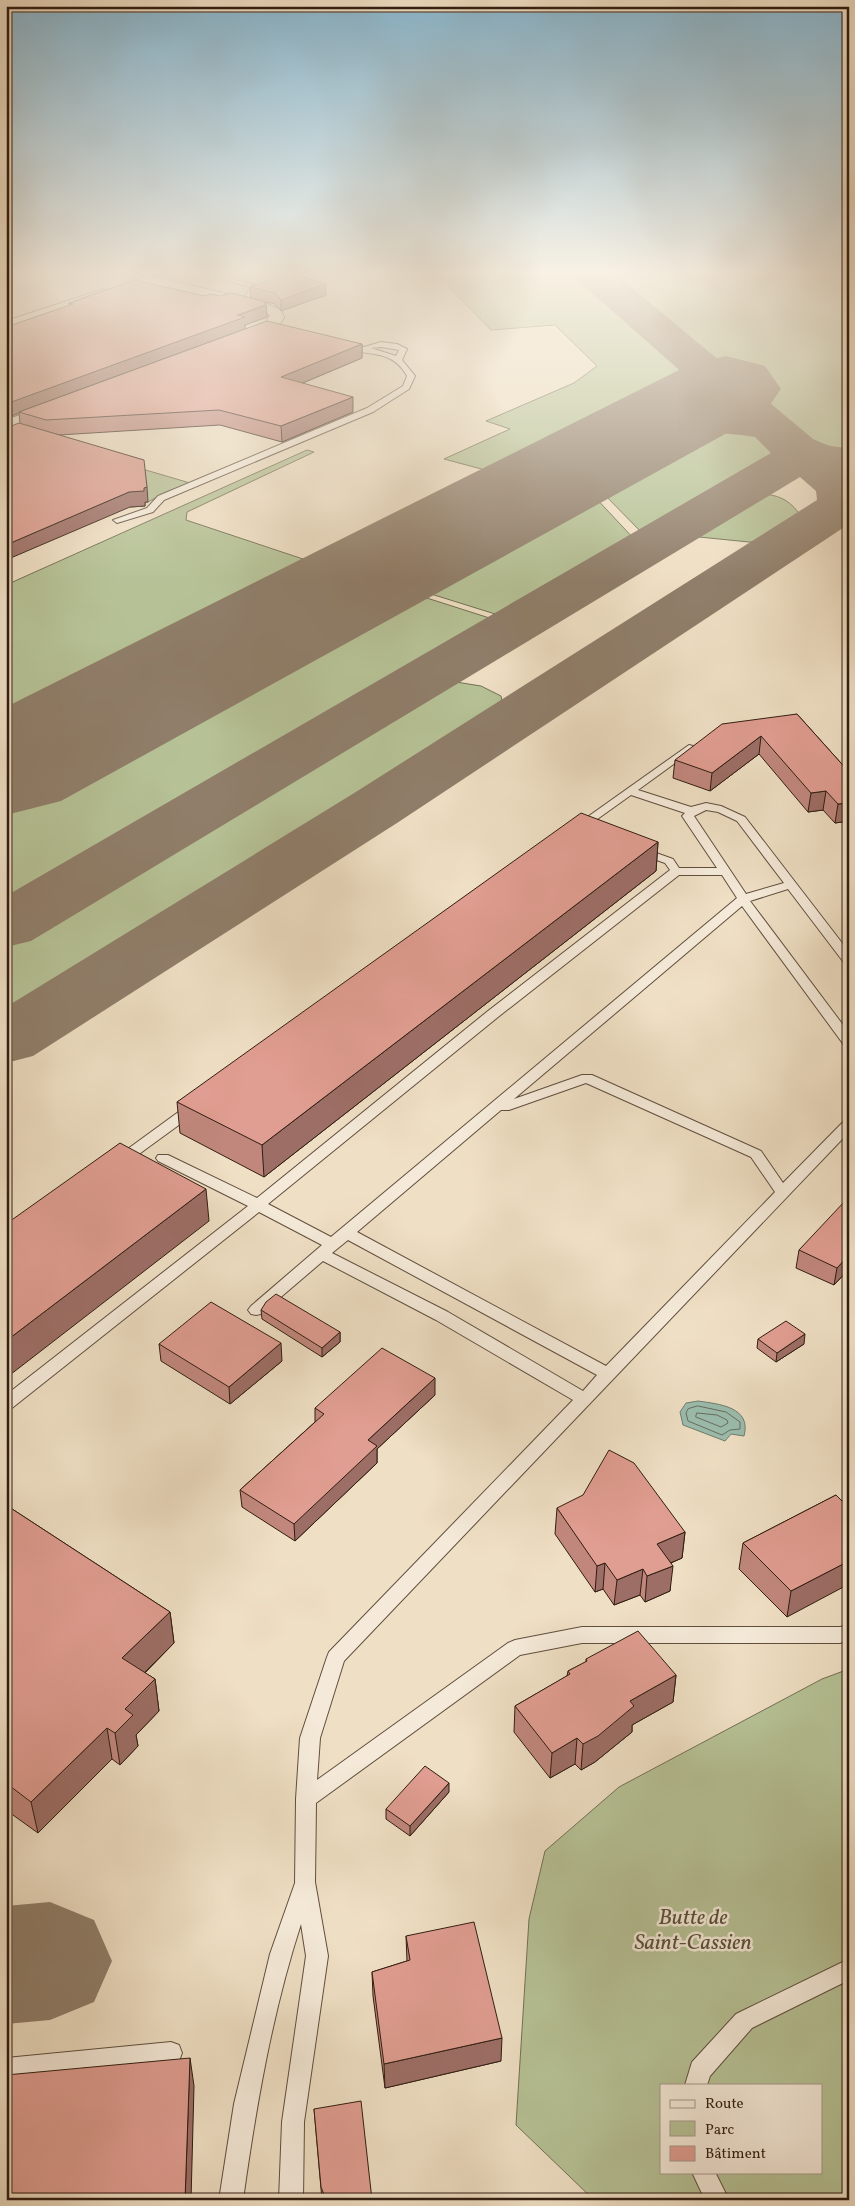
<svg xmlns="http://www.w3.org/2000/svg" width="855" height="2206" font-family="Vollkorn,serif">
	<rect width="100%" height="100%" fill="#efdfc4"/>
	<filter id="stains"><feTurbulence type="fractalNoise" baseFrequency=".004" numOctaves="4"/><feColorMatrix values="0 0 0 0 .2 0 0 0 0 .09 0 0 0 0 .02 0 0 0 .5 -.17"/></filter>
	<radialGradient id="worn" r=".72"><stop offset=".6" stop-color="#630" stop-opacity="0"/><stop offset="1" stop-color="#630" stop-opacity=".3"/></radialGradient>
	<!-- green -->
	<path fill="#b6c296" stroke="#737054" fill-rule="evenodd" d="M 433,271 L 572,271 L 689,377 L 688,384 L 516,474 L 500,474 L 444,459 L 510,429 L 486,421 L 574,383 L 597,366 L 555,325 L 491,330 Z
		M 608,271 L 833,271 L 849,282 L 849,451 L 837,449 L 808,439 Z
		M 735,429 L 752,432 L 778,455 L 718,485 L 723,493 L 646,537 L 600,490 L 700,434 Z
		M 307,450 L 314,452 L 187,512 L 186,520 L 333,569 L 6,735 L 6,585 Z
		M 98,456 L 190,483 L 164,493 L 148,502 Z
		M 755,493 C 779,495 788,498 802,517 L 766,542 L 749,542 L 699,537 L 692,531 Z
		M 592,494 L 636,541 L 508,618 L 415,589 Z
		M 408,592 L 502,622 L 6,912 L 6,810 Z
		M 456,682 L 481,686 L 501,696 L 503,707 L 22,1011 L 6,1015 L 6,940 L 434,686 Z
		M 849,1669 L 849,2200 L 594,2200 L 516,2125 L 529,1919 L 545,1851 L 619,1787 L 822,1679 ZM 661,2085 L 821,2085 L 821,2172 L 661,2172 Z"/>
	<!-- water -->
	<path fill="#9bbdae" stroke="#707d6f" d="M 698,1401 C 719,1404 752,1407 744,1436 L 731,1434 L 725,1441 L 683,1425 L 680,1412 L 686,1403 Z"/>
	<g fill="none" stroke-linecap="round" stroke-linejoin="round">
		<!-- shore -->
		<path stroke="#666d60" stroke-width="1" d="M 698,1406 L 726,1412 L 740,1422 L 740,1429 L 730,1430 L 722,1435 L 688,1421 L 686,1413 L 688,1409 Z
			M 697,1413 L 717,1415 L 727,1420 L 728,1423 L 721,1427 L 696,1417 Z"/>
		<!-- taxiway -->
		<path fill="#907e6a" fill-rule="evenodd" d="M 570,271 L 612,271 L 813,439 L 829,446 L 849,448 L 849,524 L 397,823 L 33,1056 L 6,1063 L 6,1007 L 351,795 L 817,500 L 816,491 L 800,477 L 31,941 L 6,947 L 6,896 L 771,453 L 755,437 L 742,435 L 702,432 L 661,438 L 645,434 L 638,424 L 645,414 L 688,406 L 719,405 L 576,279 Z
			M 50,1902 L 94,1920 L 112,1961 L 94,2002 L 50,2020 L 6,2024 L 6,1906 Z"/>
		<!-- runway -->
		<path fill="#907e6a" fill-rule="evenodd" d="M 726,356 L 765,366 L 781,389 L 765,412 L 61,801 L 6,815 L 6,707 L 687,366 Z"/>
		<defs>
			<path id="lane" d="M 191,271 L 203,271 L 258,286 L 244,304 L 241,302 L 251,287 Z
				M 134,274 L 147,278 L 148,279 L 145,281 L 132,277 L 132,275 Z
				M 381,342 L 397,344 L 407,349 L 402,360 L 415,376 L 409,389 L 373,412 L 164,500 L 153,512 L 117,523 L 113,520 L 147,508 L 158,496 L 367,408 L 403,386 L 407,376 C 390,345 362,359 339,345 L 343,343 L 364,347 ZM 381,347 L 399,350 L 396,356 L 371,348 Z
				M 689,745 L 693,746 L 694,748 L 693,750 L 638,790 L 691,807 L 706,803 L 721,806 L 745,817 L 849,952 L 849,965 L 845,964 L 788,889 L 750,901 L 849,1033 L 849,1046 L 844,1045 L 742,906 L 514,1099 L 582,1075 L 592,1075 L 761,1151 L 783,1183 L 844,1121 L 849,1120 L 849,1132 L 344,1661 L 320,1738 L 317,1780 L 508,1643 L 515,1640 L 582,1627 L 840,1627 L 849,1625 L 849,1640 L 840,1643 L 582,1643 L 520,1655 L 316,1803 L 315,1882 L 328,1956 L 304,2122 L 303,2200 L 279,2200 L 282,2122 L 306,1956 L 301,1924 C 272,2013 256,2107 243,2200 L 219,2200 L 234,2104 L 270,1954 L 295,1883 L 296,1799 L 300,1738 L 327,1657 L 329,1652 L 573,1400 L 436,1320 L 323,1261 L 261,1314 L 256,1315 L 251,1314 L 248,1310 L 251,1306 L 322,1245 L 259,1212 L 12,1408 L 6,1410 L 6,1395 L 248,1206 L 158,1161 L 156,1158 L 158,1155 L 168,1155 L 257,1198 L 488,1011 L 670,870 L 665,863 L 637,853 L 635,851 L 637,849 L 645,849 L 673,859 L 679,868 L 717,868 L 682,816 L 685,813 L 631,795 L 582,830 L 578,831 L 572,828 ZM 706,810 L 718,812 L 737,821 L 784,883 L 746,894 L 694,816 ZM 679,875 L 722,875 L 737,898 L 331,1237 L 268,1204 L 498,1017 ZM 586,1083 L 751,1157 L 775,1192 L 606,1366 L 357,1232 L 501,1110 L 509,1110 ZM 348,1240 L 597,1375 L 583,1391 L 448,1312 L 332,1253 Z
				M 193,1104 L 198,1105 L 200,1108 L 198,1111 L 124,1165 L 114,1165 L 112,1162 L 114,1159 L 188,1105 Z
				M 849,1959 L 849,1980 L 752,2028 L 710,2076 L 707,2085 L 685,2085 L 692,2062 L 736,2014 Z
				M 171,2042 L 179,2045 L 182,2053 L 179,2061 L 171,2064 L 6,2080 L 6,2058 Z
				M 692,2172 L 715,2172 L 729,2200 L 705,2200 Z"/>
			<path id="street" d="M 145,275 L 262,302 L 281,310 L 284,318 L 275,330 L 245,340 L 235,340 L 233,337 L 235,334 L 265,324 L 270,315 L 253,308 L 140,282 L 138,279 L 140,276 Z
				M 104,289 L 111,293 L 109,296 L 6,330 L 6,321 Z
				M 55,402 L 60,404 L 63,407 L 60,410 L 6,431 L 6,420 Z"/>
		</defs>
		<!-- lane casing -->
		<use href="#lane" stroke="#604e3e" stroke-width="2"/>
		<!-- street casing -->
		<use href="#street" stroke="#604e3e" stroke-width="2"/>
		<!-- lane -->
		<use href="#lane" fill="#f5ead9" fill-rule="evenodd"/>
		<!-- street -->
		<use href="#street" fill="#f5ead9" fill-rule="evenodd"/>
	</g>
	<!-- wall -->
	<path fill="#c1877d" stroke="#301d11" d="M 325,284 L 326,295 L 281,311 L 275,304 L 254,299 L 266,305 L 267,317 L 245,325 L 245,329 L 362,344 L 362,358 L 303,383 L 353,412 L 282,442 L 220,425 L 59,435 L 148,502 L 145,502 L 145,506 L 130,507 L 20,423 L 19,413 L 6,418 L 69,306 L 69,303 L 205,296 L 251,298 L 250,287 Z
		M 797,714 L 849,772 L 849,821 L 835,823 L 823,810 L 808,812 L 759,754 L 710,791 L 673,778 L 675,760 Z
		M 658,842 L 656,871 L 264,1177 L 180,1133 L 177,1102 Z
		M 849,1203 L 849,1269 L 834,1285 L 796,1268 L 799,1250 Z
		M 261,1310 L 340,1332 L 340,1342 L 322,1357 L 262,1319 Z
		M 758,1339 L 804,1344 L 776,1362 L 757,1348 Z
		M 159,1344 L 282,1361 L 230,1404 L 161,1361 Z
		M 435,1395 L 377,1449 L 377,1463 L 295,1541 L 242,1507 L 240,1490 L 315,1422 L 315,1408 Z
		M 836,1495 L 787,1617 L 739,1569 L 743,1543 Z
		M 6,1505 L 170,1612 L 174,1643 L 145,1673 L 155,1679 L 159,1711 L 136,1735 L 138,1746 L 120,1765 L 112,1759 L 38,1833 L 6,1810 Z
		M 557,1508 L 685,1532 L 682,1558 L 671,1563 L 670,1591 L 645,1602 L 640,1595 L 614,1605 L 603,1589 L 595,1592 L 555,1534 Z
		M 586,1659 L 676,1675 L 673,1702 L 632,1725 L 632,1732 L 595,1762 L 581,1770 L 575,1764 L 550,1778 L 514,1732 L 515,1706 L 567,1676 L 568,1671 L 586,1662 Z
		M 449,1792 L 410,1836 L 386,1819 L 386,1809 Z
		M 406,1936 L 501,2061 L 385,2088 L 373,1996 L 372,1972 L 407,1961 Z
		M 314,2109 L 372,2200 L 322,2200 Z"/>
	<!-- shaded-wall -->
	<path fill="#9d6e66" stroke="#301d11" d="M 325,284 L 326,295 L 281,311 L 281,300 Z
		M 266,305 L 267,317 L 245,325 L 245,329 L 19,412 L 19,413 L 6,418 L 6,404 Z
		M 362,344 L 362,358 L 281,392 L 281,377 Z
		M 353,397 L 353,412 L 282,442 L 281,426 Z
		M 147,487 L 148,502 L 145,502 L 145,506 L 130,507 L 6,560 L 6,545 L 129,492 Z
		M 761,736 L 759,754 L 710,791 L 712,773 Z
		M 826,791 L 823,810 L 808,812 L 811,793 Z
		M 849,803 L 849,821 L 835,823 L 838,804 Z
		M 658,842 L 656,871 L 264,1177 L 262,1145 Z
		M 206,1189 L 209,1221 L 6,1378 L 6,1341 Z
		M 849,1255 L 849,1269 L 834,1285 L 837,1268 Z
		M 340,1332 L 340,1342 L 322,1357 L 322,1348 Z
		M 805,1334 L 804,1344 L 776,1362 L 777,1353 Z
		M 281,1343 L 282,1361 L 230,1404 L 229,1387 Z
		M 435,1378 L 435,1395 L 377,1449 L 377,1463 L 295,1541 L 294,1524 L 368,1440 Z
		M 685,1532 L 682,1558 L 654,1570 L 657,1544 Z
		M 849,1561 L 849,1584 L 787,1617 L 791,1591 Z
		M 605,1563 L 603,1589 L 595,1592 L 597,1566 Z
		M 673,1566 L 670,1591 L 645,1602 L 647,1576 Z
		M 643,1569 L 640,1595 L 614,1605 L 617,1580 Z
		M 170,1612 L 174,1643 L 127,1690 L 122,1658 Z
		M 676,1675 L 673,1702 L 632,1725 L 632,1732 L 595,1762 L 581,1770 L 583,1744 L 630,1701 Z
		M 155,1679 L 159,1711 L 136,1735 L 138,1746 L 120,1765 L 115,1733 L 125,1709 Z
		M 107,1728 L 112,1759 L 38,1833 L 31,1802 Z
		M 577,1738 L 575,1764 L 550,1778 L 552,1753 Z
		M 449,1783 L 449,1792 L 410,1836 L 410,1826 Z
		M 502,2038 L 501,2061 L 385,2088 L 384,2064 Z
		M 190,2058 L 194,2086 L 191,2200 L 185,2200 Z"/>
	<!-- building -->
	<path fill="#e09d91" stroke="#301d11" d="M 289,273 L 325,284 L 281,300 L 275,293 L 250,287 Z
		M 134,280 L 205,296 L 210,294 L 220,296 L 231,293 L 263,301 L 266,305 L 237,315 L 245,317 L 6,404 L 6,327 L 73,304 L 69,303 Z
		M 267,321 L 362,344 L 281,377 L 353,397 L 281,426 L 219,410 L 46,420 L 19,412 Z
		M 19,423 L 144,460 L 147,487 L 144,488 L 144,491 L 129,492 L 6,545 L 6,428 Z
		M 797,714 L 849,772 L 849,803 L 838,804 L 826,791 L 811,793 L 761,736 L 712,773 L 675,760 L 722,724 Z
		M 581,813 L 658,842 L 262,1145 L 177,1102 Z
		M 120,1143 L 206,1189 L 6,1341 L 6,1224 Z
		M 845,1201 L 849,1203 L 849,1255 L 837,1268 L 799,1250 Z
		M 276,1294 L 340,1332 L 322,1348 L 261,1310 L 266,1302 Z
		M 211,1302 L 281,1343 L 229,1387 L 159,1344 Z
		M 786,1321 L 805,1334 L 777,1353 L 758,1339 Z
		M 382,1348 L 435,1378 L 368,1440 L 377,1446 L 294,1524 L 240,1490 L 324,1414 L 315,1408 Z
		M 609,1450 L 634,1463 L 685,1532 L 657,1544 L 673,1566 L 647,1576 L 643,1569 L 617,1580 L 605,1563 L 597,1566 L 557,1508 L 583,1495 Z
		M 836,1495 L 842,1501 L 849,1497 L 849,1561 L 791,1591 L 743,1543 Z
		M 6,1505 L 170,1612 L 122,1658 L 155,1679 L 125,1709 L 133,1715 L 115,1733 L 107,1728 L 31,1802 L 6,1783 Z
		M 638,1631 L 676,1675 L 630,1701 L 634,1706 L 598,1736 L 583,1744 L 577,1738 L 552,1753 L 515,1706 L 570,1674 L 568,1671 L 587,1661 L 586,1659 Z
		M 425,1766 L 449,1783 L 410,1826 L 386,1809 Z
		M 474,1922 L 502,2038 L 384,2064 L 372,1972 L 410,1960 L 406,1936 Z
		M 190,2058 L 185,2200 L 6,2200 L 6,2075 Z
		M 361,2101 L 372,2200 L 326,2200 L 321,2187 L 314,2109 Z"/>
	<!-- sky -->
	<linearGradient id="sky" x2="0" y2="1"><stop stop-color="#89b8d1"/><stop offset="0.47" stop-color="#f8f1e4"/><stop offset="1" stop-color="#f8f1e4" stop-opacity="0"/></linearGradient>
	<rect width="855" height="580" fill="url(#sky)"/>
	<g text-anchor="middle" stroke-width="5" stroke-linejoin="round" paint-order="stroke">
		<!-- near-park labels -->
		<g font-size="22" font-style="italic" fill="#584f39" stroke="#f5ead9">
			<text x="693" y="1924">Butte de<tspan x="693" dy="25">Saint-Cassien</tspan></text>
		</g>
	</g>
	<!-- margin -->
	<rect width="855" height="2206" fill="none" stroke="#efdfc4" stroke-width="25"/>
	<rect x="8" y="8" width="840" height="2191" fill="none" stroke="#301d11" stroke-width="2.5"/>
	<rect x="12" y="12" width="830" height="2181" fill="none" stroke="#301d11"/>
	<!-- legend -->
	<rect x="660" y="2084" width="162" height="90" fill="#f5ead9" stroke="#a69889"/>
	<rect x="670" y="2100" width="25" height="8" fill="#f5ead9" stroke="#a69889"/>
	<text x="705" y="2108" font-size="15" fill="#301d11">Route</text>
	<rect x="670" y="2121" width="25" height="15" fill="#b6c296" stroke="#a69889"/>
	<text x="705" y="2134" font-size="15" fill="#301d11">Parc</text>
	<rect x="670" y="2146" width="25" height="15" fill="#e09d91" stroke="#a69889"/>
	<text x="705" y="2158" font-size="15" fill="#301d11">Bâtiment</text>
	<rect width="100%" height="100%" filter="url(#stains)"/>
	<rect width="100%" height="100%" fill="url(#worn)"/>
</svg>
